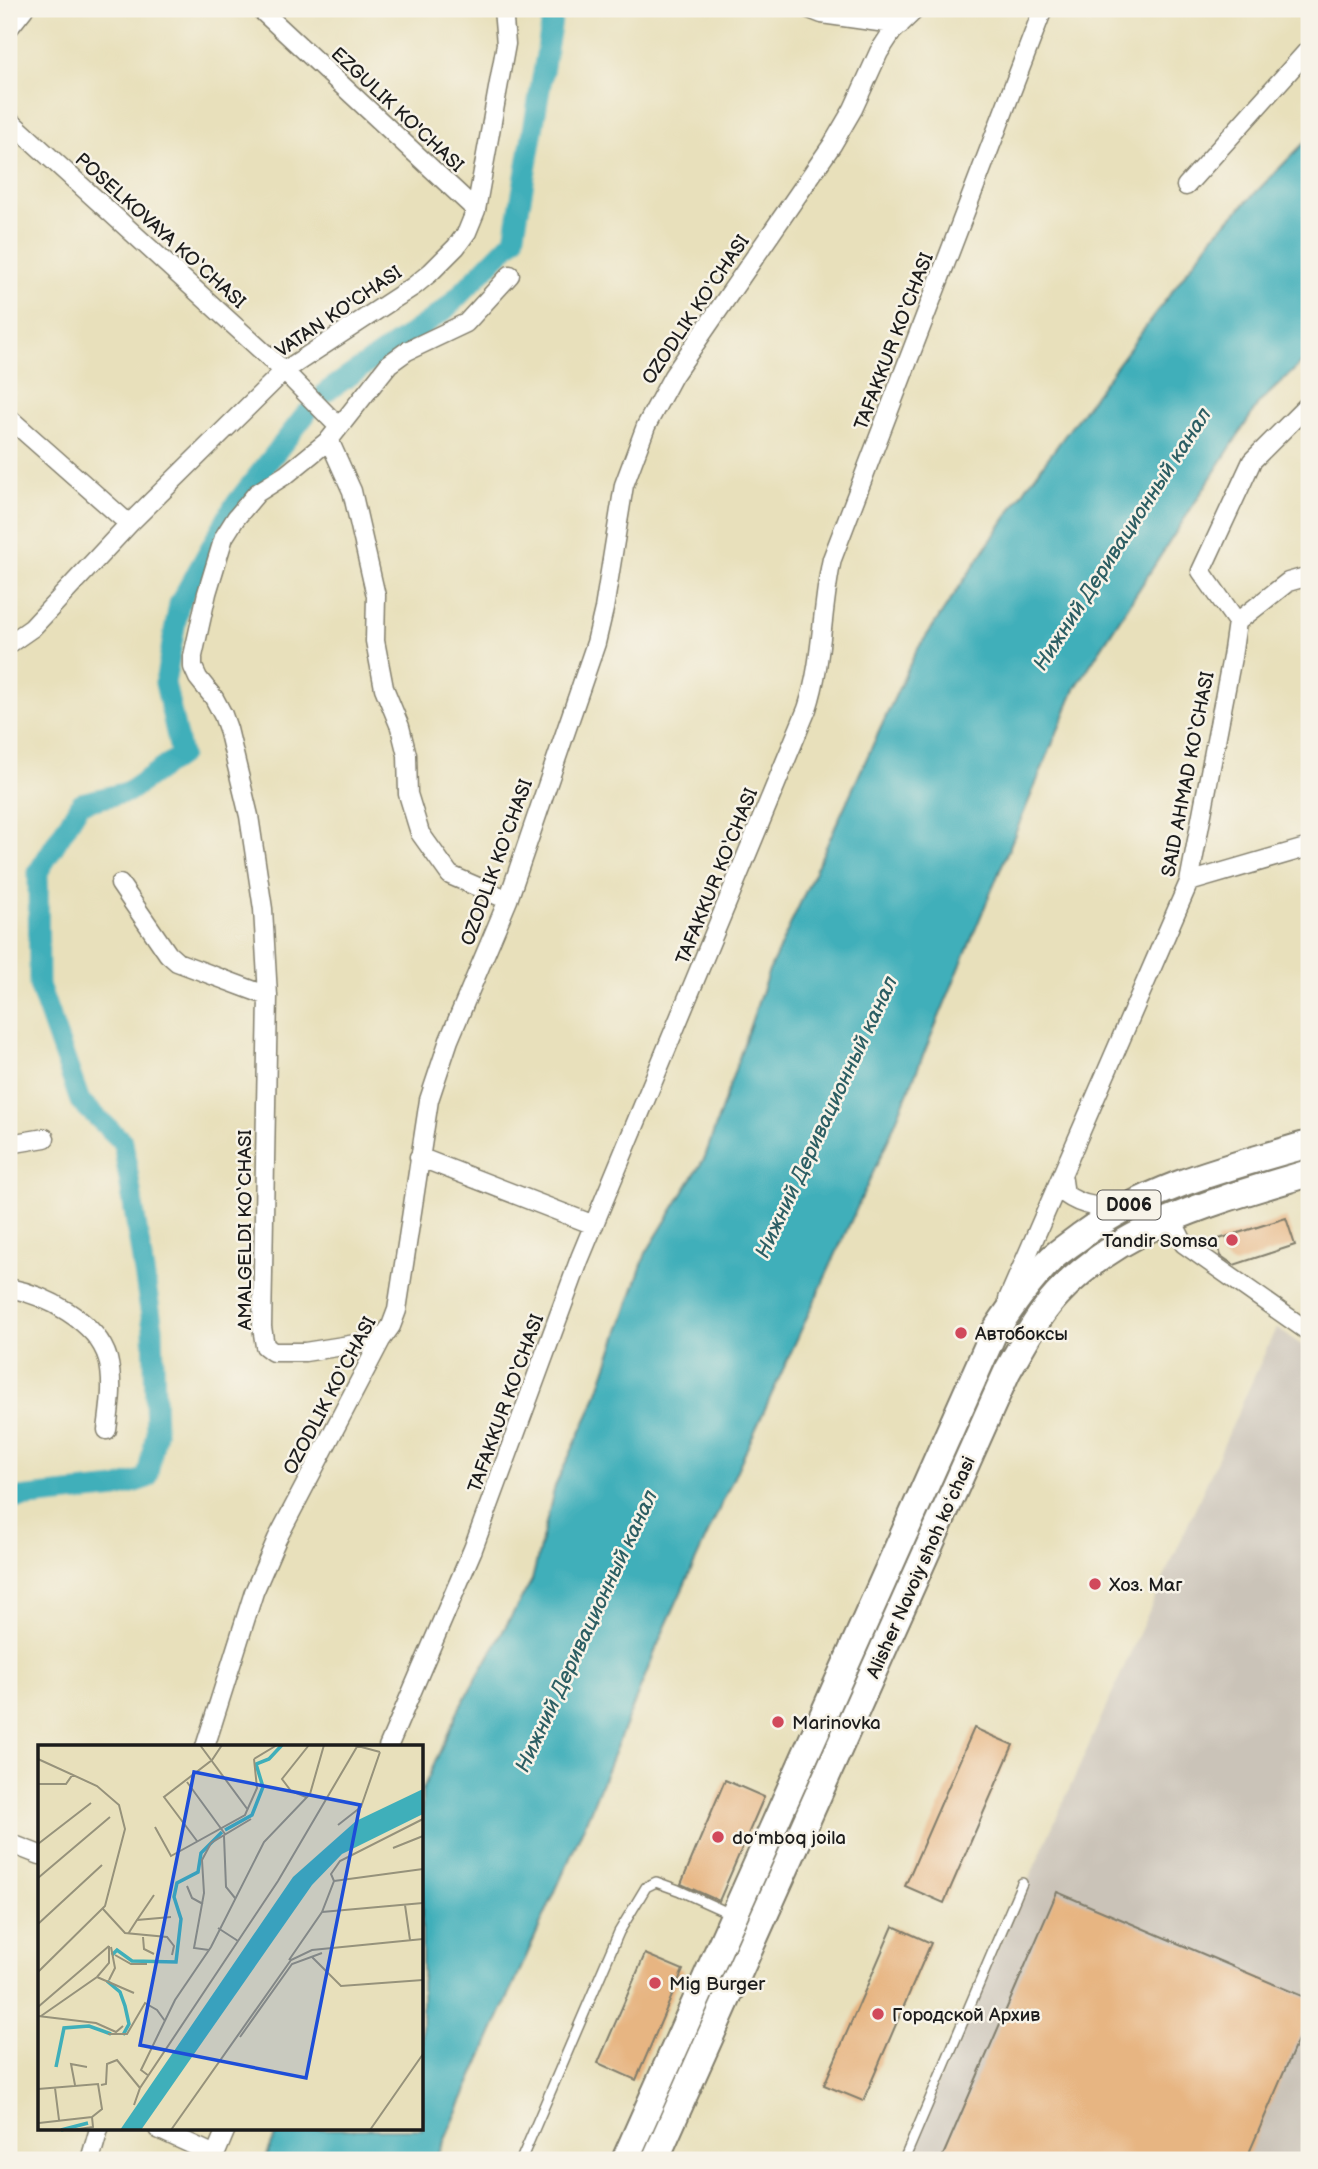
<svg xmlns="http://www.w3.org/2000/svg" width="1318" height="2169" font-family="'Balsamiq Sans',sans-serif">
	<rect width="100%" height="100%" fill="#f7f3e8"/>
	<filter id="ink" filterUnits="userSpaceOnUse"><feTurbulence type="fractalNoise" baseFrequency=".0143" numOctaves="2"/><feDisplacementMap in="SourceGraphic" scale="14" xChannelSelector="R" yChannelSelector="G"/><feConvolveMatrix kernelMatrix="1 2 1 2 8 2 1 2 1" color-interpolation-filters="sRGB"/></filter>
	<filter id="wash" filterUnits="userSpaceOnUse"><feTurbulence type="fractalNoise" baseFrequency=".00686" numOctaves="4" result="noise"/><feDisplacementMap in="SourceGraphic" scale="28" xChannelSelector="R" yChannelSelector="G"/><feGaussianBlur stdDeviation="1.57" result="paint"/><feColorMatrix in="noise" values="0 0 0 0 0 0 0 0 0 0 0 0 0 0 0 0 0 1.4 0 .05"/><feComposite in="paint" operator="in"/></filter>
	<g filter="url(#wash)">
		<rect width="100%" height="100%" fill="#e8e0bb"/>
		<!-- industrial -->
		<path fill="#cac3b8" d="M 1276,1328 L 1309,1350 L 1309,2160 L 903,2160 Z"/>
		<!-- water -->
		<path fill="#3fafba" stroke="#2e666b" stroke-width="2" d="M 1309,138 L 1309,356 L 1259,403 L 1076,687 L 888,1140 L 663,1632 L 585,1824 L 436,2160 L 265,2160 L 278,2129 L 422,2129 L 422,1791 L 460,1707 L 532,1580 L 555,1486 L 594,1403 L 646,1253 L 705,1157 L 768,973 L 915,653 L 1028,485 L 1214,235 Z"/>
		<g fill="none" stroke-linecap="round" stroke-linejoin="round">
			<!-- canal -->
			<path stroke="#3fafba" stroke-width="21" d="M 326,392 L 445,310 L 514,239 L 554,9
				M 9,1499 L 117,1488 L 147,1478 L 156,1433 L 153,1328 L 123,1142 L 80,1101 L 39,985 L 38,872 L 81,803 L 128,792 L 181,755 L 165,683 L 179,604 L 234,506 L 306,414"/>
		</g>
		<g id="blocks">
			<!-- building -->
			<path fill="#e7b582" d="M 1286,1218 L 1295,1245 L 1234,1265 L 1221,1256 L 1216,1240 Z
				M 974,1728 L 1013,1745 L 944,1903 L 905,1886 Z
				M 725,1780 L 764,1797 L 719,1901 L 681,1884 Z
				M 1057,1892 L 1309,1999 L 1309,2014 L 1246,2160 L 941,2160 Z
				M 893,1926 L 931,1943 L 863,2101 L 824,2085 Z
				M 645,1954 L 683,1970 L 636,2080 L 598,2063 Z"/>
		</g>
	</g>
	<g filter="url(#ink)">
		<use href="#blocks" fill-opacity="0" stroke="#827e6c" stroke-width="2"/>
		<g fill="none" stroke-linecap="round" stroke-linejoin="round">
			<defs>
				<path id="lane" d="M 521,2160 L 619,1932 L 646,1887 L 656,1882 L 678,1890 L 731,1914
					M 904,2160 L 1022,1883"/>
				<path id="street" d="M 260,9 L 476,210
					M 809,9 L 822,14 L 900,25
					M 9,28 L 24,9
					M 9,120 L 284,371 L 339,427
					M 1186,186 L 1309,49
					M 9,418 L 129,524
					M 329,440 L 352,491 L 376,596 L 375,641 L 384,688 L 400,727 L 407,755 L 408,794 L 420,833 L 450,875 L 508,900
					M 1237,622 L 1288,582 L 1309,576
					M 9,644 L 32,628 L 129,524 L 284,371 L 414,286 L 431,272 L 456,247 L 467,232 L 476,210 L 506,44 L 503,9
					M 1189,882 L 1309,847
					M 120,884 L 168,954 L 177,962 L 268,996
					M 9,1144 L 45,1138
					M 419,1157 L 594,1225
					M 1062,1174 L 1065,1194 C 1083,1207 1100,1208 1122,1205
					M 1171,1218 L 1184,1244 L 1309,1332
					M 9,1288 C 45,1295 97,1321 108,1359 C 114,1383 110,1406 107,1430
					M 1008,1299 L 1189,882 L 1232,657 L 1237,622 L 1201,571 L 1252,461 L 1309,404
					M 381,1340 L 305,1352 L 273,1352 L 265,1346 L 262,1327 L 268,996 L 263,909 L 249,816 L 228,729 L 223,715 L 214,698 L 198,678 L 193,667 L 193,656 L 207,593 L 224,537 L 236,518 L 257,493 L 287,474 L 329,440 L 389,364 L 407,351 L 466,323 L 510,275
					M 205,1747 L 254,1592 L 277,1539 L 381,1340 L 391,1326 L 397,1310 L 429,1100 L 449,1040 L 508,900 L 596,643 L 604,609 L 624,485 L 646,426 L 673,376 L 832,145 L 853,109 L 879,52 L 892,32 L 916,9
					M 388,1747 L 473,1549 L 580,1258 L 807,709 C 823,661 821,609 832,559 L 1043,9
					M 9,1843 L 40,1855
					M 158,2129 L 215,2155
					M 90,2160 L 99,2129
					M 213,2160 L 226,2129"/>
				<path id="primary" d="M 625,2160 L 993,1334 C 1011,1307 1029,1281 1052,1258 C 1061,1250 1072,1243 1082,1235 C 1149,1186 1230,1167 1309,1144
					M 655,2160 L 1007,1372 C 1022,1346 1036,1318 1057,1295 C 1122,1224 1220,1200 1309,1173"/>
			</defs>
			<!-- lane casing -->
			<use href="#lane" stroke="#827e6c" stroke-width="12"/>
			<!-- street casing -->
			<use href="#street" stroke="#827e6c" stroke-width="21"/>
			<!-- primary casing -->
			<use href="#primary" stroke="#827e6c" stroke-width="30"/>
			<!-- lane -->
			<use href="#lane" stroke="#fff" stroke-width="9"/>
			<!-- street -->
			<use href="#street" stroke="#fff" stroke-width="18"/>
			<!-- primary -->
			<use href="#primary" stroke="#fff" stroke-width="26"/>
		</g>
	</g>
	<!-- markers -->
	<g fill="#d1495b" stroke="#f7f3e8" stroke-width="2.5">
		<circle cx="1232" cy="1240" r="7"/>
		<circle cx="961" cy="1333" r="7"/>
		<circle cx="1095" cy="1584" r="7"/>
		<circle cx="778" cy="1722" r="7"/>
		<circle cx="718" cy="1837" r="7"/>
		<circle cx="655" cy="1983" r="7"/>
		<circle cx="878" cy="2014" r="7"/>
	</g>
	<g text-anchor="middle" stroke-width="5" stroke-linejoin="round" paint-order="stroke">
		<!-- shield labels -->
		<rect fill="#f7f3e8" stroke="#5e5c59" stroke-width="2" x="1097.5" y="1190.5" width="63" height="29" rx="5"/>
		<g font-size="18" font-weight="bold" fill="#1c1c1c">
			<text x="1129" y="1211">D006</text>
		</g>
		<!-- street labels -->
		<g font-size="19" fill="#1c1c1c" stroke="#f7f3e8">
			<text transform="translate(398 109) rotate(43)" y="7">EZGULIK KO'CHASI</text>
			<text transform="translate(161 230) rotate(42)" y="7">POSELKOVAYA KO‘CHASI</text>
			<text transform="translate(695 309) rotate(-56)" y="7">OZODLIK KO‘CHASI</text>
			<text transform="translate(338 311) rotate(-34)" y="7">VATAN KO'CHASI</text>
			<text transform="translate(893 341) rotate(-69)" y="7">TAFAKKUR KO‘CHASI</text>
			<text transform="translate(1187 774) rotate(-79)" y="7">SAID AHMAD KO‘CHASI</text>
			<text transform="translate(496 862) rotate(-70)" y="7">OZODLIK KO‘CHASI</text>
			<text transform="translate(716 876) rotate(-68)" y="7">TAFAKKUR KO‘CHASI</text>
			<text transform="translate(244 1230) rotate(-90)" y="7">AMALGELDI KO‘CHASI</text>
			<text transform="translate(329 1395) rotate(-62)" y="7">OZODLIK KO‘CHASI</text>
			<text transform="translate(505 1403) rotate(-70)" y="7">TAFAKKUR KO‘CHASI</text>
			<text transform="translate(920 1567) rotate(-66)" y="7">Alisher Navoiy shoh koʻchasi</text>
		</g>
		<!-- poi labels -->
		<g font-size="19" fill="#1c1c1c" stroke="#f7f3e8" text-anchor="start">
			<text x="1218" y="1247" text-anchor="end">Tandir Somsa</text>
			<text x="975" y="1340">Автобоксы</text>
			<text x="1109" y="1591">Хоз. Маг</text>
			<text x="792" y="1729">Marinovka</text>
			<text x="732" y="1844">doʻmboq joila</text>
			<text x="669" y="1990">Mig Burger</text>
			<text x="892" y="2021">Городской Архив</text>
		</g>
		<!-- water labels -->
		<g font-size="21" font-style="italic" fill="#2c5e63" stroke="#f7f3e8">
			<text transform="translate(1122 539) rotate(-57)" y="7">Нижний Деривационный канал</text>
			<text transform="translate(826 1117) rotate(-65)" y="7">Нижний Деривационный канал</text>
			<text transform="translate(586 1631) rotate(-65)" y="7">Нижний Деривационный канал</text>
		</g>
	</g>
	<!-- overview -->
	<g transform="translate(38 1745)">
		<rect width="385" height="385" fill="#e8e0bb"/>
		<path d="M 385,44 L 385,69 L 304,109 L 274,140 L 103,385 L 82,385 L 255,132 L 318,76 Z" fill="#3fafba"/>
		<path fill="none" stroke="#3fafba" stroke-width="3.5" d="M 187,85 L 214,70 L 225,42 L 218,19 L 231,14 L 244,0M 74,210 L 79,205 L 94,216 L 138,217 L 143,174 L 136,152 L 139,138 L 160,127 L 163,108 L 184,87M 69,236 L 82,247 L 87,261 L 91,279 L 85,290M 18,322 L 26,283 L 51,281 L 73,289M 23,385 L 50,378"/>
		<path fill="none" stroke="#96927b" stroke-width="2" d="M 162,0 L 210,65M 316,0 L 342,7M 0,14 L 59,41 L 81,60 L 87,84 L 67,161 L 0,227M 216,14 L 239,0M 149,37 L 187,89M 0,39 L 28,39 L 35,29M 268,52 L 253,46 L 244,34 L 271,0M 300,80 L 323,62 L 342,7M 117,82 L 133,111 L 207,70 L 219,43 L 216,14M 186,91 L 188,142 L 197,153M 159,96 L 126,52 L 174,15 L 184,0M 0,99 L 53,58M 355,103 L 385,91M 0,133 L 72,72M 296,136 L 385,124M 149,141 L 154,153 L 165,159M 367,160 L 372,195M 65,164 L 87,188 L 129,192 L 136,201 L 134,210M 284,167 L 385,158M 99,175 L 116,150M 0,179 L 64,120M 180,183 L 200,196M 90,189 L 99,175 L 133,172M 105,192 L 106,204 L 116,209M 171,205 L 156,203 L 166,148 L 164,115 L 173,98 L 213,74M 77,210 L 93,219 L 109,219M 274,212 L 303,241 L 385,235M 251,215 L 284,167 L 296,136 L 293,129 L 302,116 L 385,74M 59,232 L 96,248M 71,235 L 77,223 L 73,202M 0,262 L 71,201M 0,271 L 58,278 L 78,287 L 85,281M 3,271 L 59,232 L 71,218 L 71,201M 70,289 L 89,289 L 107,258 L 119,265 L 127,276M 202,292 L 254,219 L 284,208M 111,331 L 103,325 L 137,255 L 173,202 L 226,97 L 272,49 L 286,0M 37,340 L 33,319 L 49,322M 63,340 L 68,339 L 69,319 L 79,315 L 102,343M 17,343 L 21,375M 0,344 L 60,339 L 64,364 L 54,372 L 1,378M 96,360 L 102,343 L 240,136 L 320,0M 33,385 L 55,382 L 54,372M 133,385 L 253,215 L 274,205 L 385,194M 332,385 L 385,309"/>
		<path fill="#1d4ed8" fill-opacity="0.15" stroke="#1d4ed8" stroke-width="3.5" d="M 156,27 L 322,60 L 268,333 L 102,300 Z"/>
		<rect width="385" height="385" fill="none" stroke="#1c1c1c" stroke-width="3.5"/>
	</g>
	<!-- margin -->
	<rect width="1318" height="2169" fill="none" stroke="#f7f3e8" stroke-width="35"/>
</svg>
